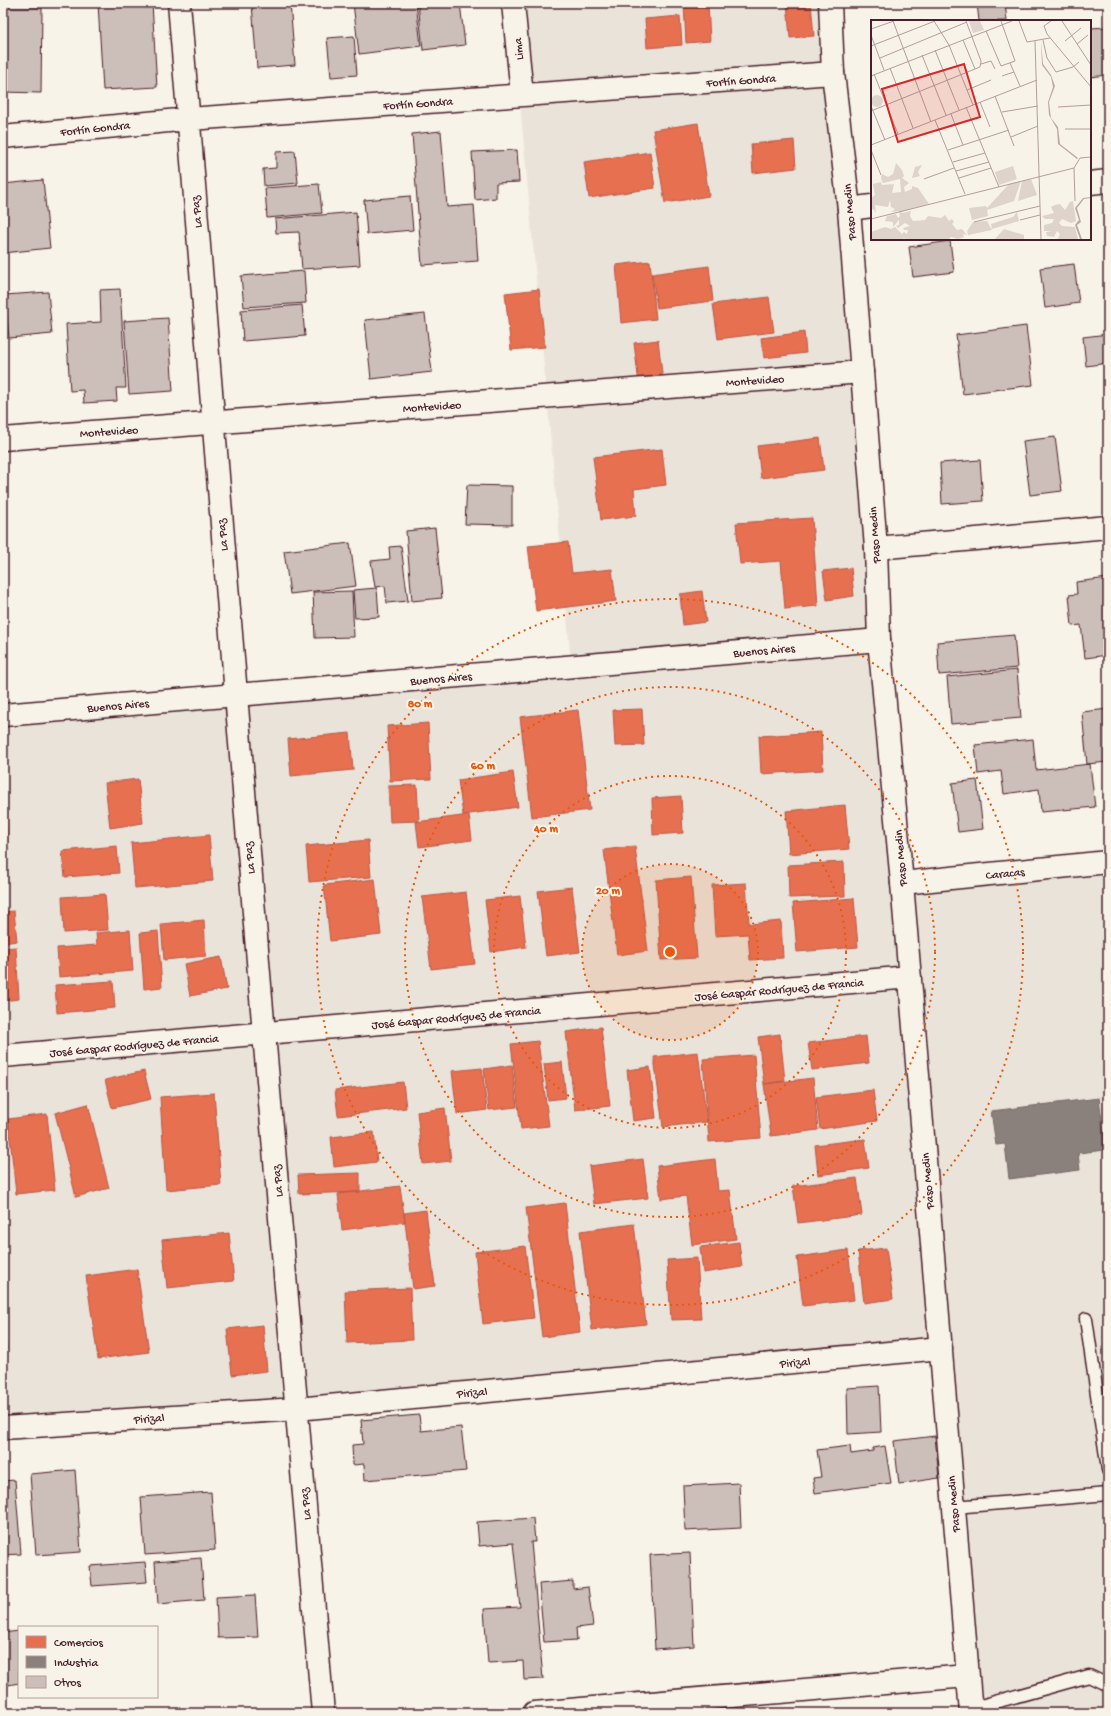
<svg xmlns="http://www.w3.org/2000/svg" width="1111" height="1716" font-family="'Gochi Hand',sans-serif">
	<rect width="100%" height="100%" fill="#f7f3e8"/>
	<filter id="ink" filterUnits="userSpaceOnUse"><feTurbulence type="fractalNoise" baseFrequency=".025" numOctaves="2"/><feDisplacementMap in="SourceGraphic" scale="8" xChannelSelector="R" yChannelSelector="G"/><feConvolveMatrix kernelMatrix="1 2 1 2 8 2 1 2 1" color-interpolation-filters="sRGB"/></filter>
	<g filter="url(#ink)">
		<!-- built -->
		<path fill="#eae3da" d="M 511,3 L 831,3 L 936,1348 L 3,1438 L 3,706 L 571,662 Z
			M 1108,868 L 1108,1713 L 971,1713 L 902,883 Z"/>
		<!-- shops -->
		<path fill="#e76f51" stroke="#b85746" d="M 590,3 L 614,3 L 615,4 L 591,6 Z
			M 684,3 L 708,3 L 710,41 L 686,43 Z
			M 787,3 L 811,3 L 814,36 L 790,38 Z
			M 680,16 L 682,45 L 647,48 L 645,19 Z
			M 698,123 L 709,196 L 665,203 L 653,130 Z
			M 794,140 L 796,168 L 753,173 L 751,144 Z
			M 650,152 L 655,188 L 589,198 L 584,162 Z
			M 650,261 L 656,319 L 621,323 L 616,265 Z
			M 709,266 L 713,301 L 657,308 L 652,274 Z
			M 539,289 L 545,347 L 511,350 L 505,293 Z
			M 769,297 L 774,332 L 718,339 L 713,304 Z
			M 804,332 L 806,353 L 764,358 L 761,338 Z
			M 658,340 L 663,381 L 639,384 L 634,343 Z
			M 820,438 L 824,470 L 761,478 L 757,446 Z
			M 662,449 L 666,485 L 634,489 L 636,516 L 601,520 L 593,457 Z
			M 812,518 L 818,606 L 785,609 L 781,561 L 740,564 L 736,523 Z
			M 568,542 L 572,573 L 612,569 L 616,601 L 536,611 L 528,546 Z
			M 851,568 L 854,596 L 827,600 L 823,571 Z
			M 702,591 L 706,622 L 683,625 L 680,594 Z
			M 642,709 L 644,745 L 615,746 L 613,710 Z
			M 578,710 L 590,810 L 532,817 L 520,717 Z
			M 428,723 L 431,779 L 390,781 L 387,726 Z
			M 821,732 L 823,770 L 761,774 L 759,736 Z
			M 350,733 L 353,770 L 291,776 L 288,739 Z
			M 513,772 L 518,807 L 463,815 L 458,780 Z
			M 138,779 L 143,823 L 110,828 L 105,783 Z
			M 417,785 L 419,821 L 390,822 L 388,786 Z
			M 681,796 L 683,833 L 653,835 L 652,798 Z
			M 845,805 L 849,849 L 789,854 L 786,811 Z
			M 3,815 L 6,815 L 8,852 L 3,852 Z
			M 469,815 L 472,840 L 419,847 L 416,822 Z
			M 209,835 L 213,881 L 135,888 L 131,843 Z
			M 368,840 L 371,877 L 309,882 L 306,846 Z
			M 117,846 L 119,873 L 65,877 L 62,851 Z
			M 635,846 L 648,951 L 617,955 L 604,850 Z
			M 844,862 L 845,896 L 789,898 L 788,865 Z
			M 691,877 L 697,958 L 661,960 L 656,880 Z
			M 375,879 L 381,935 L 330,941 L 324,885 Z
			M 746,883 L 749,924 L 781,921 L 783,958 L 750,960 L 748,934 L 715,936 L 712,885 Z
			M 572,887 L 580,952 L 546,956 L 538,891 Z
			M 466,892 L 475,964 L 431,969 L 422,897 Z
			M 105,894 L 108,930 L 64,933 L 62,897 Z
			M 520,896 L 526,947 L 491,952 L 485,900 Z
			M 854,898 L 858,947 L 797,952 L 793,903 Z
			M 14,911 L 17,941 L 3,943 L 3,912 Z
			M 204,920 L 206,956 L 164,960 L 161,924 Z
			M 130,930 L 133,971 L 59,977 L 57,948 L 97,945 L 96,933 Z
			M 158,931 L 162,987 L 144,989 L 140,933 Z
			M 16,947 L 19,999 L 3,1001 L 3,948 Z
			M 221,957 L 227,989 L 190,996 L 184,964 Z
			M 113,981 L 115,1008 L 57,1013 L 55,985 Z
			M 601,1027 L 610,1106 L 575,1110 L 566,1032 Z
			M 780,1034 L 785,1081 L 764,1084 L 758,1037 Z
			M 866,1036 L 869,1063 L 812,1070 L 808,1043 Z
			M 538,1041 L 549,1126 L 521,1129 L 511,1044 Z
			M 698,1052 L 707,1122 L 663,1127 L 654,1057 Z
			M 754,1055 L 761,1138 L 709,1142 L 703,1059 Z
			M 562,1062 L 566,1098 L 548,1100 L 544,1064 Z
			M 512,1065 L 517,1107 L 489,1110 L 484,1069 Z
			M 650,1067 L 656,1118 L 633,1121 L 627,1070 Z
			M 482,1068 L 487,1110 L 457,1114 L 452,1071 Z
			M 144,1071 L 151,1099 L 112,1108 L 105,1080 Z
			M 813,1078 L 818,1130 L 771,1136 L 764,1084 Z
			M 403,1082 L 406,1108 L 338,1116 L 335,1090 Z
			M 873,1090 L 877,1121 L 820,1129 L 816,1097 Z
			M 214,1093 L 221,1185 L 166,1190 L 160,1097 Z
			M 88,1104 L 109,1188 L 76,1197 L 55,1113 Z
			M 445,1108 L 451,1161 L 423,1164 L 417,1112 Z
			M 47,1114 L 55,1190 L 16,1194 L 8,1119 Z
			M 374,1132 L 377,1162 L 334,1167 L 331,1137 Z
			M 865,1139 L 869,1168 L 818,1175 L 815,1145 Z
			M 643,1159 L 648,1198 L 594,1204 L 589,1166 Z
			M 715,1159 L 718,1191 L 730,1190 L 736,1239 L 692,1245 L 686,1196 L 661,1199 L 657,1166 Z
			M 360,1173 L 360,1192 L 299,1194 L 298,1175 Z
			M 857,1178 L 862,1215 L 798,1223 L 793,1186 Z
			M 400,1186 L 405,1222 L 342,1230 L 338,1194 Z
			M 565,1203 L 580,1332 L 542,1337 L 526,1208 Z
			M 426,1210 L 435,1286 L 413,1289 L 404,1213 Z
			M 634,1224 L 646,1324 L 592,1330 L 580,1231 Z
			M 229,1233 L 234,1281 L 167,1288 L 162,1240 Z
			M 739,1242 L 742,1267 L 703,1273 L 700,1247 Z
			M 525,1246 L 534,1318 L 483,1324 L 475,1252 Z
			M 886,1248 L 893,1299 L 864,1303 L 858,1251 Z
			M 848,1250 L 854,1300 L 803,1306 L 797,1257 Z
			M 697,1258 L 701,1319 L 671,1320 L 667,1260 Z
			M 137,1269 L 149,1352 L 98,1359 L 86,1276 Z
			M 410,1288 L 412,1340 L 347,1343 L 345,1291 Z
			M 263,1325 L 267,1371 L 232,1375 L 227,1329 Z
			M 3,1329 L 7,1349 L 3,1350 Z"/>
		<!-- industry -->
		<path fill="#8a817c" stroke="#776464" d="M 1099,1098 L 1106,1150 L 1078,1153 L 1080,1170 L 1009,1179 L 1005,1144 L 996,1145 L 991,1111 Z"/>
		<!-- building -->
		<path fill="#ccbfb9" stroke="#4a1f2b" d="M 98,3 L 152,3 L 157,87 L 103,90 Z
			M 290,3 L 295,65 L 257,68 L 252,4 Z
			M 353,3 L 416,3 L 421,46 L 359,54 Z
			M 418,3 L 460,3 L 465,45 L 423,50 Z
			M 977,3 L 1005,3 L 1007,21 L 979,21 Z
			M 3,8 L 42,8 L 41,93 L 3,92 Z
			M 1108,27 L 1108,75 L 1090,77 L 1090,28 Z
			M 354,36 L 357,75 L 331,77 L 327,38 Z
			M 441,131 L 447,207 L 474,205 L 478,261 L 422,265 L 412,134 Z
			M 517,150 L 519,182 L 496,183 L 496,198 L 475,200 L 472,152 Z
			M 295,151 L 298,183 L 264,186 L 263,169 L 276,168 L 276,152 Z
			M 43,180 L 50,248 L 3,253 L 3,184 Z
			M 319,184 L 322,213 L 267,218 L 265,188 Z
			M 410,196 L 413,230 L 367,234 L 364,200 Z
			M 356,212 L 360,265 L 302,269 L 299,232 L 276,233 L 275,219 Z
			M 950,241 L 954,272 L 913,277 L 909,247 Z
			M 1074,264 L 1079,303 L 1045,308 L 1040,268 Z
			M 304,271 L 306,303 L 244,307 L 241,276 Z
			M 120,289 L 126,388 L 116,388 L 117,401 L 84,403 L 83,390 L 70,391 L 66,324 L 101,322 L 100,290 Z
			M 48,292 L 52,334 L 9,338 L 5,295 Z
			M 302,305 L 305,336 L 243,341 L 241,310 Z
			M 425,314 L 432,372 L 371,379 L 365,320 Z
			M 168,318 L 173,391 L 129,394 L 124,321 Z
			M 1026,326 L 1033,385 L 963,394 L 956,335 Z
			M 1108,334 L 1108,363 L 1086,366 L 1083,337 Z
			M 1055,437 L 1062,491 L 1030,495 L 1023,441 Z
			M 980,460 L 983,501 L 942,504 L 940,463 Z
			M 467,485 L 512,486 L 512,525 L 465,524 Z
			M 435,528 L 442,598 L 412,601 L 406,531 Z
			M 350,543 L 356,586 L 290,594 L 284,551 Z
			M 401,546 L 408,601 L 387,603 L 385,586 L 375,587 L 371,561 L 390,559 L 389,547 Z
			M 1108,578 L 1108,655 L 1085,658 L 1081,625 L 1072,626 L 1069,595 L 1077,594 L 1076,582 Z
			M 377,588 L 379,617 L 355,618 L 353,590 Z
			M 352,591 L 354,637 L 315,638 L 313,592 Z
			M 1014,635 L 1017,668 L 939,675 L 937,642 Z
			M 1017,670 L 1021,718 L 951,724 L 947,677 Z
			M 1108,709 L 1108,762 L 1087,764 L 1082,712 Z
			M 1033,739 L 1036,770 L 1090,764 L 1095,807 L 1041,812 L 1039,789 L 1004,794 L 1001,771 L 978,774 L 975,745 Z
			M 977,780 L 983,829 L 958,832 L 952,783 Z
			M 879,1386 L 881,1432 L 848,1434 L 847,1388 Z
			M 419,1415 L 421,1431 L 461,1427 L 466,1471 L 365,1480 L 364,1464 L 353,1465 L 352,1445 L 363,1444 L 361,1420 Z
			M 935,1436 L 939,1478 L 899,1484 L 894,1441 Z
			M 850,1446 L 851,1454 L 873,1451 L 873,1448 L 885,1446 L 891,1483 L 815,1493 L 813,1478 L 821,1477 L 817,1450 Z
			M 75,1470 L 81,1552 L 36,1555 L 30,1474 Z
			M 15,1480 L 21,1554 L 3,1555 L 3,1481 Z
			M 739,1483 L 741,1528 L 685,1531 L 683,1486 Z
			M 211,1492 L 215,1550 L 145,1555 L 141,1497 Z
			M 533,1518 L 535,1542 L 531,1542 L 543,1679 L 524,1680 L 523,1661 L 488,1663 L 484,1609 L 520,1607 L 513,1543 L 479,1546 L 477,1522 Z
			M 690,1553 L 694,1646 L 655,1649 L 650,1555 Z
			M 201,1558 L 204,1600 L 158,1604 L 155,1562 Z
			M 145,1562 L 147,1582 L 92,1586 L 90,1566 Z
			M 573,1581 L 573,1589 L 588,1587 L 593,1626 L 576,1628 L 577,1640 L 544,1642 L 539,1584 Z
			M 255,1595 L 258,1637 L 218,1638 L 216,1597 Z
			M 19,1631 L 19,1683 L 8,1685 L 3,1647 L 3,1633 Z"/>
		<g fill="none" stroke-linecap="round" stroke-linejoin="round">
			<defs>
				<path id="lane" d="M 1086,1319 L 1108,1470
					M 954,1507 L 1108,1494
					M 970,1709 L 1089,1676 L 1108,1685"/>
				<path id="street" d="M 179,3 L 264,1034 L 323,1713
					M 513,3 L 522,95
					M 3,137 L 189,119 L 833,73
					M 1090,183 L 1108,181
					M 849,209 L 872,206
					M 3,439 L 862,372
					M 876,548 L 1108,527
					M 3,715 L 879,640
					M 902,883 L 1108,862
					M 3,1428 L 297,1409 L 941,1348
					M 534,1713 L 967,1676"/>
				<path id="secondary" d="M 830,3 L 833,73 L 849,209 L 876,548 L 879,640 L 902,883 L 971,1713
					M 3,1056 L 910,977"/>
			</defs>
			<!-- lane casing -->
			<use href="#lane" stroke="#4a1f2b" stroke-width="15"/>
			<!-- street casing -->
			<use href="#street" stroke="#4a1f2b" stroke-width="25"/>
			<!-- secondary casing -->
			<use href="#secondary" stroke="#4a1f2b" stroke-width="25"/>
			<!-- lane -->
			<use href="#lane" stroke="#f7f3e8" stroke-width="12"/>
			<!-- street -->
			<use href="#street" stroke="#f7f3e8" stroke-width="22"/>
			<!-- secondary -->
			<use href="#secondary" stroke="#f7f3e8" stroke-width="22"/>
		</g>
	</g>
	<!-- distance rings -->
	<circle cx="670" cy="952" r="88" fill="#e8590c" fill-opacity=".12"/>
	<g fill="none" stroke="#e8590c" stroke-width="2" stroke-dasharray="2 4">
		<circle cx="670" cy="952" r="88"/>
		<circle cx="670" cy="952" r="176"/>
		<circle cx="670" cy="952" r="265"/>
		<circle cx="670" cy="952" r="353"/>
	</g>
	<g text-anchor="middle" stroke-width="4" stroke-linejoin="round" paint-order="stroke">
		<!-- street labels -->
		<g font-size="12" fill="#4a1f2b" stroke="#f7f3e8">
			<text transform="translate(518 49) rotate(-95)" y="4">Lima</text>
			<text transform="translate(741 80) rotate(-4)" y="4">Fortín Gondra</text>
			<text transform="translate(418 103) rotate(-4)" y="4">Fortín Gondra</text>
			<text transform="translate(95 128) rotate(-6)" y="4">Fortín Gondra</text>
			<text transform="translate(196 212) rotate(-95)" y="4">La Paz</text>
			<text transform="translate(849 212) rotate(-95)" y="4">Paso Medin</text>
			<text transform="translate(755 380) rotate(-4)" y="4">Montevideo</text>
			<text transform="translate(432 406) rotate(-4)" y="4">Montevideo</text>
			<text transform="translate(109 431) rotate(-4)" y="4">Montevideo</text>
			<text transform="translate(222 535) rotate(-95)" y="4">La Paz</text>
			<text transform="translate(874 535) rotate(-94)" y="4">Paso Medin</text>
			<text transform="translate(764 650) rotate(-5)" y="4">Buenos Aires</text>
			<text transform="translate(441 678) rotate(-5)" y="4">Buenos Aires</text>
			<text transform="translate(118 705) rotate(-5)" y="4">Buenos Aires</text>
			<text transform="translate(249 858) rotate(-95)" y="4">La Paz</text>
			<text transform="translate(900 858) rotate(-95)" y="4">Paso Medin</text>
			<text transform="translate(1005 873) rotate(-6)" y="4">Caracas</text>
			<text transform="translate(779 989) rotate(-5)" y="4">José Gaspar Rodríguez de Francia</text>
			<text transform="translate(456 1017) rotate(-5)" y="4">José Gaspar Rodríguez de Francia</text>
			<text transform="translate(134 1045) rotate(-5)" y="4">José Gaspar Rodríguez de Francia</text>
			<text transform="translate(277 1181) rotate(-95)" y="4">La Paz</text>
			<text transform="translate(927 1181) rotate(-95)" y="4">Paso Medin</text>
			<text transform="translate(795 1362) rotate(-5)" y="4">Pirizal</text>
			<text transform="translate(472 1392) rotate(-5)" y="4">Pirizal</text>
			<text transform="translate(149 1418) rotate(-4)" y="4">Pirizal</text>
			<text transform="translate(305 1504) rotate(-95)" y="4">La Paz</text>
			<text transform="translate(953 1504) rotate(-95)" y="4">Paso Medin</text>
		</g>
	</g>
	<!-- overview -->
	<g transform="translate(871 20)">
		<rect width="220" height="220" fill="#f7f3e8"/>
		<path d="M 98,1 L 109,1 L 113,10 L 102,13 ZM0 81a6 6 0 1 1 12 0a6 6 0 1 1-12 0ZM 25,143 L 31,150 L 33,156 L 31,158 L 38,163 L 33,167 L 34,172 L 41,169 L 41,166 L 47,168 L 58,184 L 30,192 L 31,193 L 40,191 L 39,196 L 42,201 L 54,200 L 57,196 L 70,198 L 74,195 L 78,201 L 81,199 L 83,202 L 81,204 L 86,210 L 91,209 L 96,215 L 92,214 L 93,217 L 87,219 L 80,217 L 78,219 L 34,219 L 32,217 L 33,219 L 0,219 L 0,212 L 14,207 L 20,209 L 24,207 L 31,214 L 33,212 L 36,214 L 37,210 L 33,210 L 32,208 L 39,206 L 34,203 L 27,208 L 25,206 L 28,205 L 28,200 L 22,207 L 22,202 L 14,201 L 16,196 L 25,194 L 27,198 L 29,196 L 28,191 L 20,192 L 24,189 L 20,187 L 19,180 L 17,187 L 4,185 L 5,193 L 2,189 L 0,190 L 0,178 L 4,175 L 2,164 L 10,162 L 11,165 L 23,164 L 21,173 L 30,172 L 29,159 L 12,163 L 10,159 L 11,154 L 17,157 L 22,154 ZM 51,145 L 47,152 L 49,156 L 41,158 L 44,147 ZM 142,146 L 146,159 L 128,165 L 124,152 ZM 160,159 L 166,175 L 147,181 L 151,161 ZM 150,161 L 143,181 L 116,190 L 117,196 L 101,200 L 98,188 L 115,186 L 116,188 L 138,164 ZM 202,181 L 205,201 L 200,203 L 191,199 L 188,203 L 191,206 L 204,207 L 207,219 L 187,219 L 189,214 L 186,211 L 183,217 L 176,216 L 175,212 L 181,211 L 173,211 L 173,205 L 181,203 L 183,199 L 174,199 L 171,196 L 183,193 L 180,187 L 184,185 L 189,184 L 194,190 L 199,182 ZM 146,192 L 148,201 L 121,209 L 120,204 L 142,197 ZM 116,201 L 121,210 L 97,215 L 96,211 L 102,202 ZM 133,209 L 153,215 L 153,219 L 124,219 Z" fill="#ded4cc"/>
		<path d="M 170,21 L 172,44 L 180,55 L 184,66 L 178,82 L 180,98 L 187,107 L 189,124 L 207,138 L 206,139 L 187,124 L 186,109 L 178,95 L 177,82 L 182,67 L 180,57 L 171,45 ZM 220,177 L 220,178 L 213,179 L 206,188 L 210,202 L 206,205 L 211,219 L 209,219 L 204,205 L 208,200 L 204,188 L 212,178 Z" fill="#bcaaa7"/>
		<path fill="none" stroke="#b29e9c" stroke-width="1" d="M 22,1 L 60,102M 63,1 L 78,25 L 102,85M 148,1 L 156,22 L 179,18M 180,1 L 173,6 L 176,14 L 220,67M 191,1 L 220,45M 0,9 L 23,1M 115,11 L 130,46 L 144,41 L 130,1M 0,15 L 13,50M 92,20 L 104,49M 172,20 L 176,38 L 185,52 L 202,47 L 208,42M 164,21 L 170,219M 194,21 L 210,8M 206,24 L 217,15M 0,26 L 64,1M 64,30 L 88,90M 51,35 L 75,95M 9,38 L 96,2M 139,43 L 149,66M 110,44 L 120,41 L 124,49M 19,48 L 42,108M 3,54 L 27,114M 0,56 L 141,1M 131,56 L 143,52M 96,70 L 120,60M 124,76 L 143,126M 109,82 L 119,107M 0,86 L 14,120M 95,87 L 128,167M 187,87 L 220,85M 0,91 L 109,47 L 110,41 L 95,1M 131,92 L 167,86M 80,94 L 92,125M 64,100 L 94,174M 194,109 L 219,109M 140,117 L 167,106M 0,125 L 166,60M 0,130 L 10,155M 77,130 L 138,110M 82,142 L 114,133M 203,148 L 204,181M 85,151 L 118,142M 88,158 L 120,148M 53,159 L 83,148M 0,199 L 203,148 L 209,138 L 220,137M 149,200 L 169,195M 103,202 L 169,186"/>
		<path fill="#d62828" fill-opacity="0.15" stroke="#d62828" stroke-width="2" d="M 93,44 L 109,97 L 27,122 L 11,69 Z"/>
		<rect width="220" height="220" fill="none" stroke="#4a1f2b" stroke-width="2"/>
	</g>
	<circle cx="670" cy="952" r="6" fill="#e8590c" stroke="#f7f3e8" stroke-width="2"/>
	<g font-size="12" text-anchor="middle" font-weight="bold" fill="#e8590c" stroke="#f7f3e8" stroke-width="4" stroke-linejoin="round" paint-order="stroke">
		<text x="420" y="707">80 m</text>
		<text x="483" y="769">60 m</text>
		<text x="546" y="832">40 m</text>
		<text x="608" y="894">20 m</text>
	</g>
	<!-- margin -->
	<rect width="1111" height="1716" fill="none" stroke="#f7f3e8" stroke-width="16"/>
	<rect x="8" y="8" width="1095" height="1700" fill="none" stroke="#4a1f2b" stroke-width="1.5" filter="url(#ink)"/>
	<!-- legend -->
	<rect x="18" y="1626" width="140" height="72" fill="#f7f3e8" stroke="#b29e9c"/>
	<rect x="26" y="1636" width="20" height="12" fill="#e76f51" stroke="#b29e9c"/>
	<text x="54" y="1646" font-size="12" fill="#4a1f2b">Comercios</text>
	<rect x="26" y="1656" width="20" height="12" fill="#8a817c" stroke="#b29e9c"/>
	<text x="54" y="1666" font-size="12" fill="#4a1f2b">Industria</text>
	<rect x="26" y="1676" width="20" height="12" fill="#ccbfb9" stroke="#b29e9c"/>
	<text x="54" y="1686" font-size="12" fill="#4a1f2b">Otros</text>
</svg>
